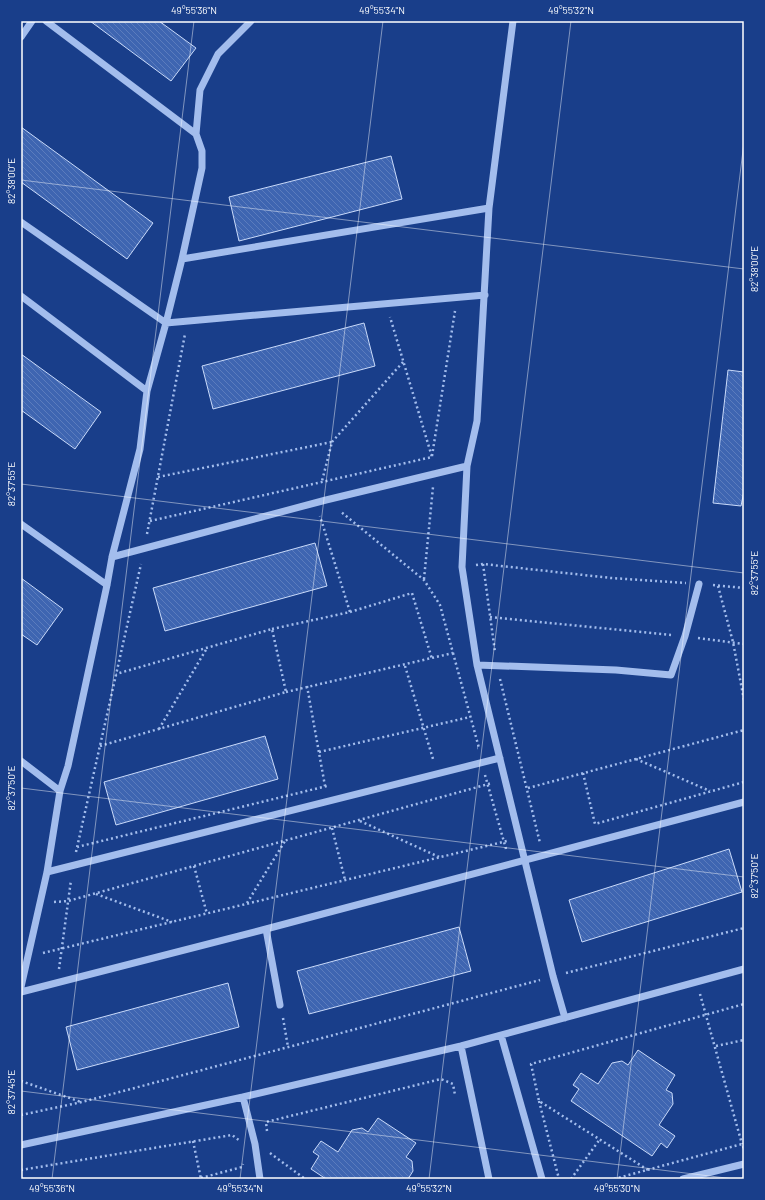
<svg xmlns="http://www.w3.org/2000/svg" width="765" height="1200" font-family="Barlow,sans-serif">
	<defs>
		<pattern id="building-back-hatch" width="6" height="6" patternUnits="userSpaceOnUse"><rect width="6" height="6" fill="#3e65b1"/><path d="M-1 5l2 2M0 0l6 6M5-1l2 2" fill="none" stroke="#5b7cbd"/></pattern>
	</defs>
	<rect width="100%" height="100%" fill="#193e8a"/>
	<!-- building -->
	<path fill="url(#building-back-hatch)" stroke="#c9dafa" d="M 90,21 L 159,21 L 196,48 L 171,81 Z
		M 21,127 L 153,223 L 127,259 L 21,182 Z
		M 391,156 L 402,199 L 239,241 L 229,197 Z
		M 364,323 L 375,366 L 213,409 L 202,366 Z
		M 21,354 L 101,412 L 75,449 L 21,410 Z
		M 728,370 L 744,372 L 744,491 L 741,506 L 713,503 Z
		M 315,543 L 327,586 L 165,631 L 153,588 Z
		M 21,578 L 63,609 L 37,645 L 21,634 Z
		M 265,736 L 278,779 L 116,825 L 104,782 Z
		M 729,849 L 742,892 L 582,942 L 569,900 Z
		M 459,927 L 471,971 L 309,1014 L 297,971 Z
		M 228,983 L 239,1027 L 77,1070 L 66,1027 Z
		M 638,1050 L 675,1075 L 666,1090 L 672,1093 L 673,1104 L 659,1125 L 675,1136 L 667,1148 L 661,1143 L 652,1156 L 571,1101 L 579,1089 L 573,1085 L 581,1073 L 598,1084 L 612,1063 L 622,1061 L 628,1065 Z
		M 378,1118 L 416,1143 L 406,1157 L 412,1161 L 413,1171 L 408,1179 L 326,1179 L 311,1169 L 319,1156 L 313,1152 L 321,1141 L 338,1152 L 352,1130 L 362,1128 L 368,1132 Z"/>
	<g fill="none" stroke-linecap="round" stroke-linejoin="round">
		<!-- path -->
		<path stroke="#a3bded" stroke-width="2.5" stroke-dasharray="2 3" stroke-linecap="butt" d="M 332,442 L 403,362
			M 432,456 L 455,311
			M 158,477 L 332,442 L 322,481
			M 150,521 L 432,457 L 390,317
			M 147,534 L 185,334
			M 483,564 L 495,652
			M 476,565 L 483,564 L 611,578 L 686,583
			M 424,579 L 433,487
			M 713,585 L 744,588
			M 718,586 L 733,642 L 744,700
			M 350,612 L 412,593 L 432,659
			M 490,617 L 671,635
			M 272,629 L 350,612 L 320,516
			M 698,638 L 744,644
			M 453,653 L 479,748 L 477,748
			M 405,666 L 433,759
			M 500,679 L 540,843
			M 307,686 L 325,786
			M 286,692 L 453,653 L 440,605 L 424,580 L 340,511
			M 159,729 L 207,648
			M 100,746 L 286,692 L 272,629 L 116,674
			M 319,752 L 470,717
			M 636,759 L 710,791
			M 583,773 L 595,824 L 744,782
			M 485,775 L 506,849
			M 528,788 L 744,730
			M 360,821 L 439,857
			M 332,828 L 345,880
			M 77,847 L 327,786
			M 76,852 L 141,564
			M 194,866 L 207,914
			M 96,894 L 172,922
			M 54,902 L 68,901 L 492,783
			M 247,903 L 285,841
			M 43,953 L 507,841
			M 59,969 L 71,880
			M 566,973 L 744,928
			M 700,994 L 742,1144
			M 283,1018 L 288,1047
			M 716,1046 L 744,1040
			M 21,1081 L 81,1102
			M 539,1101 L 559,1179
			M 21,1115 L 82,1102 L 540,980
			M 267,1131 L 266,1122 L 441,1079 L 453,1084 L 455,1095
			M 193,1141 L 201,1179
			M 270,1153 L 305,1179
			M 21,1170 L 232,1135 L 240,1141
			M 648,1170 L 539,1101 L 531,1064 L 744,1004
			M 201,1178 L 242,1167 L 243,1164
			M 571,1179 L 600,1139
			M 614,1179 L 742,1144 L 744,1149"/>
		<!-- minor -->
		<path stroke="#a3bded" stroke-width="7" d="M 46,21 L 196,134 L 202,151 L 202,168 L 182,259
			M 21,37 L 32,21
			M 196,134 L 200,90 L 218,54 L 251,21
			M 489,208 L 513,21
			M 21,222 L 166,323 L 182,259 L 489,208 L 477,421 L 467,466 L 462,567 L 477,665 L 553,976 L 565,1018
			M 21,296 L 147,391
			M 21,524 L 107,585
			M 112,557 L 326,500 L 467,466
			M 477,665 L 616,670 L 671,675 L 685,636 L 699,584
			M 21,761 L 60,791
			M 47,872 L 500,758
			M 266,929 L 280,1005
			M 21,987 L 47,872 L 60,791 L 68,766 L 107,585 L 112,557 L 140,449 L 147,391 L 166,323 L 485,295
			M 21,992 L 266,929 L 744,802
			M 501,1035 L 542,1179
			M 461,1046 L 489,1179
			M 21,1145 L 243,1097
			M 260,1179 L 255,1144 L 243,1097 L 461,1046 L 744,969
			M 683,1179 L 744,1164"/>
	</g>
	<!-- ticks -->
	<path fill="none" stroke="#fff" stroke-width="1" stroke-opacity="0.45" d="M 21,180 L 744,269M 21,484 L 744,573M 21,788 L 744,877M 21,1091 L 734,1179M 52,1179 L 194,21M 240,1179 L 383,21M 429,1179 L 571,21M 617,1179 L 744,142"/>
	<!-- border -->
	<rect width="765" height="1200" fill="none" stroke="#193e8a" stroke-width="44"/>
	<rect x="22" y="22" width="721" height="1156" fill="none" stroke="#fff" stroke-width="1.5"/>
	<g font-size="10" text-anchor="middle" fill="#fff">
		<text x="194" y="14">49°55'36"N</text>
		<text x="382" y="14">49°55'34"N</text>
		<text x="571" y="14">49°55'32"N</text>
		<text transform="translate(11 181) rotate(-90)" y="4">82°38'00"E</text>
		<text transform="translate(754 269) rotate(-90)" y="4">82°38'00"E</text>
		<text transform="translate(11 484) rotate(-90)" y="4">82°37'55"E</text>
		<text transform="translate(754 573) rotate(-90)" y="4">82°37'55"E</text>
		<text transform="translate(11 788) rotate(-90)" y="4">82°37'50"E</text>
		<text transform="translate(754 876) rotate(-90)" y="4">82°37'50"E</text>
		<text transform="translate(11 1092) rotate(-90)" y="4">82°37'45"E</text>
		<text x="52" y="1192">49°55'36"N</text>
		<text x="240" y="1192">49°55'34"N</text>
		<text x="429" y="1192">49°55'32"N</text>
		<text x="617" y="1192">49°55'30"N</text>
	</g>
</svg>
